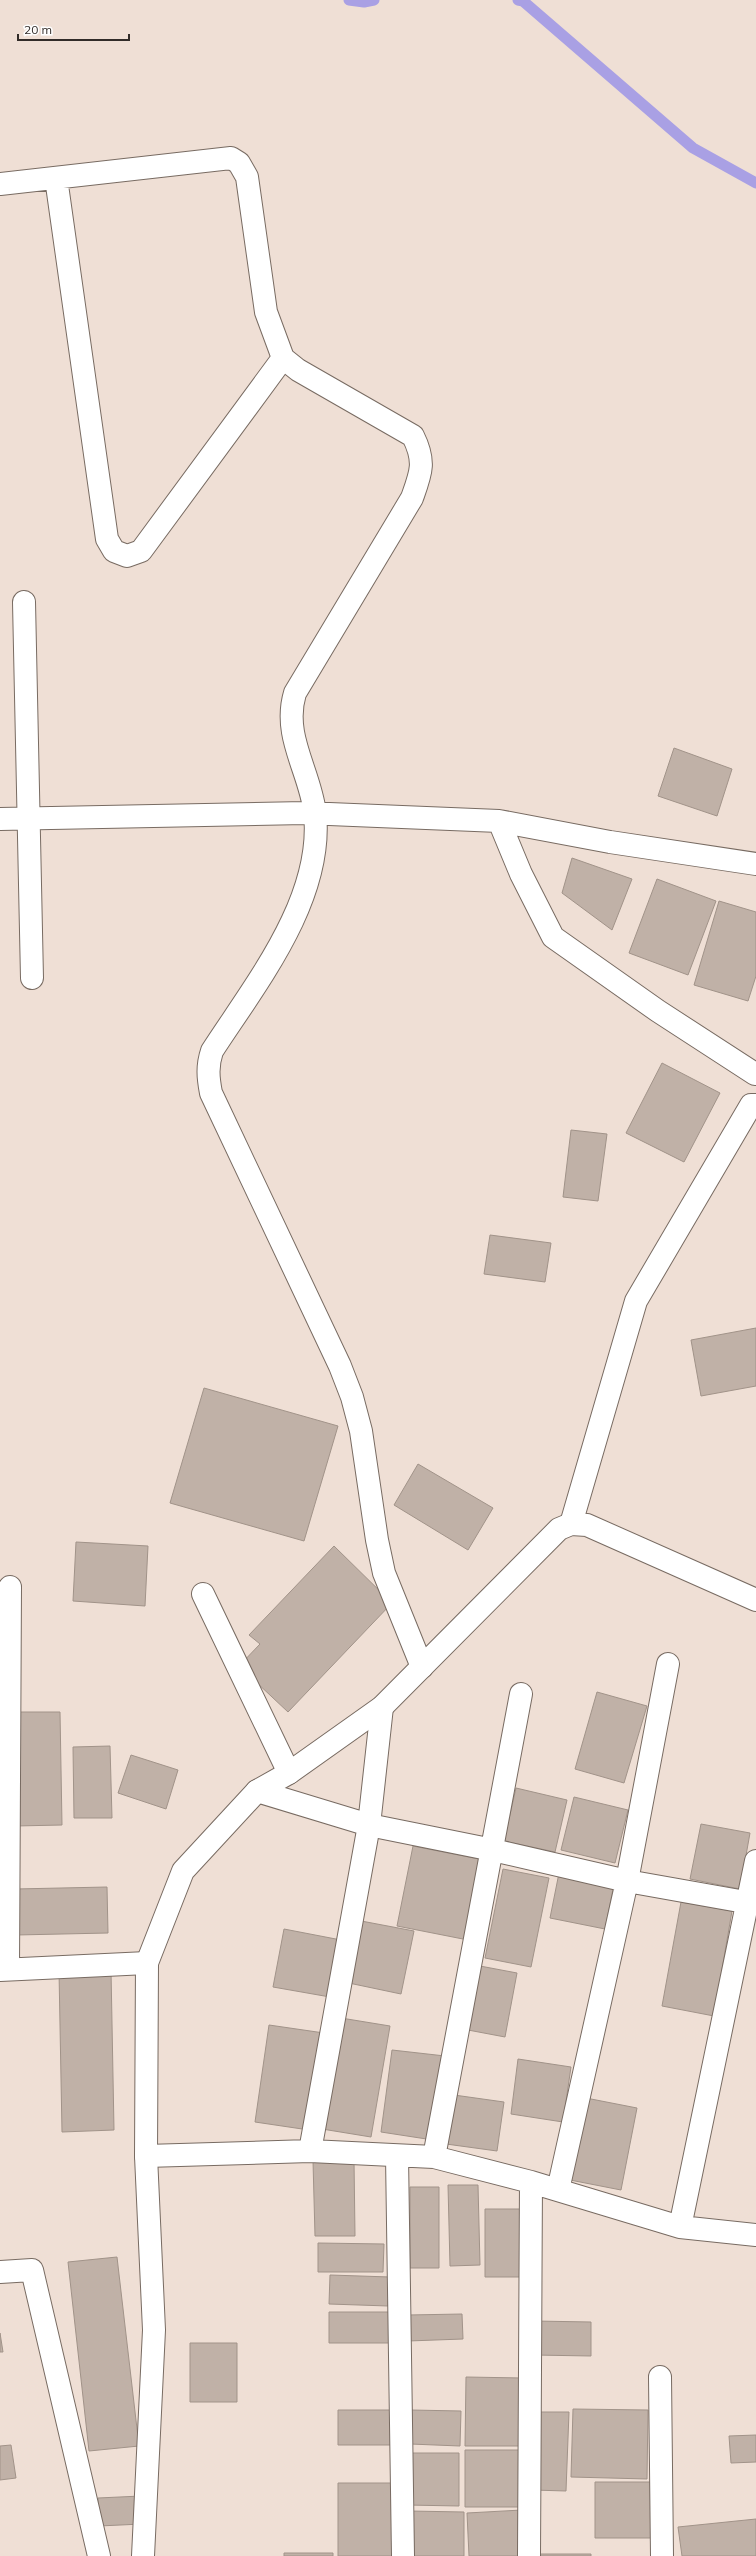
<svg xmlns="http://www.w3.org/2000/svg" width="756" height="2556" font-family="Mulish,sans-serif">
	<rect width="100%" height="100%" fill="#efdfd5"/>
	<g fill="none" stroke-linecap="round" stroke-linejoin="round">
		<!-- stream -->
		<path stroke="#a9a0e4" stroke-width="11" d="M 349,0 L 364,2 L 374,0
			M 518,0 L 523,1 L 693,148 L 756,183"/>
	</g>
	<!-- building -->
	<path fill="#c0b1a7" stroke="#a19389" d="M 674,748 L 732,769 L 717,816 L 658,796 Z
		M 572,858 L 632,879 L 612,930 L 562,893 Z
		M 657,879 L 716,901 L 688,975 L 629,953 Z
		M 719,901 L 756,912 L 756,976 L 748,1001 L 694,985 Z
		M 662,1063 L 720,1093 L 684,1162 L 626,1133 Z
		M 571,1130 L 607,1134 L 598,1201 L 563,1197 Z
		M 490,1235 L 551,1243 L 545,1282 L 484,1274 Z
		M 756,1328 L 756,1386 L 701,1396 L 691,1340 Z
		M 204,1388 L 338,1426 L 304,1541 L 170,1503 Z
		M 418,1464 L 493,1508 L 468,1550 L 394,1505 Z
		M 76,1542 L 148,1546 L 145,1606 L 73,1601 Z
		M 334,1546 L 392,1603 L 288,1712 L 239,1666 L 260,1644 L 249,1635 Z
		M 597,1692 L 647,1706 L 624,1783 L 575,1769 Z
		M 14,1712 L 60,1712 L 62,1825 L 15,1826 Z
		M 110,1746 L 112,1818 L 74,1818 L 73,1747 Z
		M 131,1755 L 178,1770 L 166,1809 L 118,1793 Z
		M 516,1788 L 567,1800 L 555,1852 L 504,1841 Z
		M 574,1797 L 628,1810 L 615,1863 L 561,1850 Z
		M 701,1824 L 750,1833 L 740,1889 L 690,1879 Z
		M 413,1846 L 484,1860 L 468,1940 L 397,1926 Z
		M 503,1869 L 549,1878 L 531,1967 L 485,1958 Z
		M 559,1873 L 614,1884 L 605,1929 L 550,1918 Z
		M 107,1887 L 108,1933 L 16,1935 L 15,1889 Z
		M 681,1902 L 732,1911 L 714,2016 L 662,2006 Z
		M 356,1920 L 414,1931 L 401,1994 L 344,1982 Z
		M 284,1929 L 341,1940 L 330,1997 L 273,1987 Z
		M 480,1966 L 517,1973 L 505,2037 L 468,2030 Z
		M 111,1970 L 114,2130 L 62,2132 L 59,1971 Z
		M 341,2018 L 390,2026 L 371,2137 L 322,2129 Z
		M 269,2025 L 324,2033 L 309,2130 L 255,2122 Z
		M 392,2050 L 445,2056 L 433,2140 L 381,2132 Z
		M 518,2059 L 571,2067 L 563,2122 L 511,2114 Z
		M 454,2095 L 504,2102 L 497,2151 L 446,2144 Z
		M 586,2098 L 637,2108 L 621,2190 L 570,2180 Z
		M 354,2160 L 355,2236 L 315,2236 L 313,2161 Z
		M 448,2185 L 478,2185 L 480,2265 L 450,2266 Z
		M 410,2187 L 439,2187 L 439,2268 L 410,2268 Z
		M 485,2209 L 520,2209 L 521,2277 L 485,2277 Z
		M 318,2243 L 384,2244 L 383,2272 L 318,2272 Z
		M 117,2257 L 139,2446 L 89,2451 L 68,2262 Z
		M 330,2275 L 390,2277 L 388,2306 L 329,2304 Z
		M 329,2312 L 391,2312 L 391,2343 L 329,2343 Z
		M 462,2314 L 463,2339 L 408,2341 L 408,2315 Z
		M 534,2321 L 591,2322 L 591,2356 L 534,2355 Z
		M 0,2333 L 3,2352 L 0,2352 Z
		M 190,2343 L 237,2343 L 237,2402 L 190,2402 Z
		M 466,2377 L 522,2378 L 521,2446 L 465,2446 Z
		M 573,2409 L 648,2410 L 647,2479 L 571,2477 Z
		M 338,2410 L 396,2410 L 396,2445 L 338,2445 Z
		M 411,2410 L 461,2411 L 460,2446 L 410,2444 Z
		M 536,2412 L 569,2412 L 566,2491 L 533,2490 Z
		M 756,2435 L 756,2462 L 731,2463 L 729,2436 Z
		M 11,2445 L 16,2478 L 0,2480 L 0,2446 Z
		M 465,2450 L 521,2450 L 521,2507 L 465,2507 Z
		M 407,2453 L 459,2453 L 459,2506 L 407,2505 Z
		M 595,2482 L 652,2482 L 651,2538 L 595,2538 Z
		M 338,2483 L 393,2483 L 393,2556 L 338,2556 Z
		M 141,2496 L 142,2524 L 99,2526 L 98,2498 Z
		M 522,2510 L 524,2556 L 469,2556 L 467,2513 Z
		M 409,2511 L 464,2512 L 464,2556 L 409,2556 Z
		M 756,2519 L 756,2556 L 682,2556 L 678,2527 Z
		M 284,2553 L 333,2553 L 333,2556 L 284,2556 Z
		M 535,2554 L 591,2554 L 591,2556 L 535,2556 Z"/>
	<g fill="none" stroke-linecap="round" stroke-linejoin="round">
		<defs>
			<path id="street" d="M 56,178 L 107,539 L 114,551 L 127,556 L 141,551 L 283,358
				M 0,184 L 231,158 L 239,163 L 247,177 L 266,312 L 283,358 L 298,370 L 413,436 C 426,462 421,473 412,498 L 295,693 C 282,736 310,771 315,813 C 324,899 256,983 212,1051 C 207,1066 208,1077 211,1093 L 340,1366 L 352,1397 L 361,1431 L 377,1540 L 384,1573 L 422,1667
				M 24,602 L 32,978
				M 0,819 L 305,813 L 499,821 L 610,842 L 756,864
				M 499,821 L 521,874 L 553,937 L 658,1011 L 755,1074
				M 571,1524 L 636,1301 L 751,1105 L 756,1105
				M 203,1594 L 289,1773
				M 257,1791 L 369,1825 L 493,1850 L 627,1881 L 756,1904
				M 8,1969 L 10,1587
				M 0,1970 L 147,1963
				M 310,2151 L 369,1825 L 382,1707
				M 146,2156 L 310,2151 L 434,2157 L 531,2182 L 680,2227 L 756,2235
				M 397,2156 L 403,2556
				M 434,2157 L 521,1694
				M 558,2190 L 627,1881 L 668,1664
				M 680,2227 L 756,1861
				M 0,2272 L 32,2270 L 99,2556
				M 660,2377 L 662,2556
				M 529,2556 L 531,2182"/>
			<path id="secondary" d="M 143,2556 L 154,2330 L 146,2156 L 147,1963 L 183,1871 L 257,1791 L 289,1773 L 382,1707 L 559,1529 L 571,1524 L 587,1525 L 756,1600"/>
		</defs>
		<!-- street casing -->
		<use href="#street" stroke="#786b62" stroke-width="24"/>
		<!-- secondary casing -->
		<use href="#secondary" stroke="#786b62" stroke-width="24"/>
		<!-- street -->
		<use href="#street" stroke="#fff" stroke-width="22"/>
		<!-- secondary -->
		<use href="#secondary" stroke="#fff" stroke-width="22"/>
	</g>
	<!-- scale -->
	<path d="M18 34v6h111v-6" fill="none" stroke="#312b28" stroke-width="2"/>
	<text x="24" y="34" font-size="12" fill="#312b28" stroke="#ffffff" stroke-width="3" paint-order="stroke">20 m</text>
</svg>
